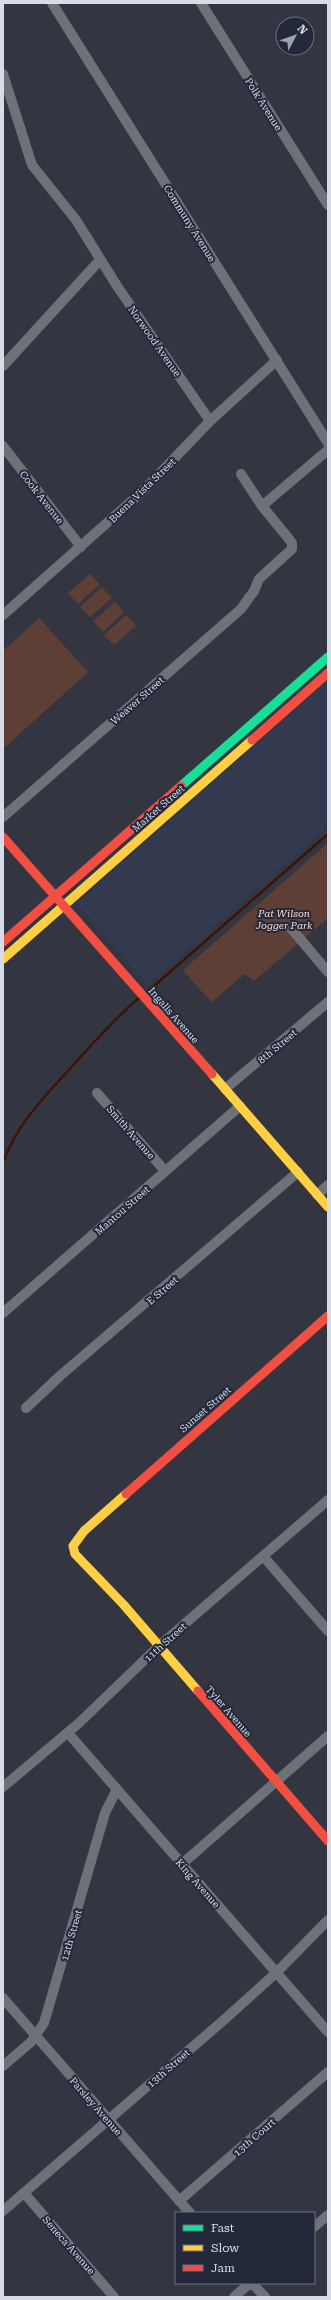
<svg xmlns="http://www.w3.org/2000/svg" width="331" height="2300" font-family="'Roboto Serif',serif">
	<rect width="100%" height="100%" fill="#333640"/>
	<!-- built -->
	<path fill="#333a50" d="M 328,681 L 328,827 L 148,985 L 77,903 Z"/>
	<!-- green -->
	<path fill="#5d3f36" d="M 90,574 L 100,584 L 78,604 L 68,593 Z
		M 102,587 L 112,598 L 90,617 L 80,607 Z
		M 115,602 L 124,612 L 103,632 L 93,621 Z
		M 126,615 L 136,626 L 114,645 L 104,635 Z
		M 39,618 L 88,672 L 3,749 L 3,651 Z
		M 328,843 L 328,918 L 254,981 L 245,974 L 211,1002 L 183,970 Z"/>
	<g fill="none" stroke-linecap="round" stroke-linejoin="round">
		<!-- stream -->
		<path stroke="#3d1308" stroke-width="2.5" d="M 146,993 L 328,834
			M 3,1162 C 18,1122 48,1093 76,1062 C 96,1040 116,1017 139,998"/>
		<!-- street -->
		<path stroke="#6e7178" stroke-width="10" d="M 52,3 L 328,443
			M 201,3 L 328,205
			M 3,74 L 32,165 L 76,220 L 117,286 L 210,421
			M 3,366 L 100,260
			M 3,446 L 81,547
			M 262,506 L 328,450
			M 3,615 L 143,491 L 210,421 L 277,360
			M 3,817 L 241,609 L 254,591 L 259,579 L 292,549 L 292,543 L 289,539 L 262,506 L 241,474
			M 290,927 L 328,972
			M 225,1089 L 328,1002
			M 97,1093 L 165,1171
			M 317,1195 L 328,1185
			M 3,1313 L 240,1106
			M 26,1408 L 61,1375 L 298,1172
			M 263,1556 L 328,1631
			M 68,1733 L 328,2032
			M 3,1787 L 79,1723 L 159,1646 L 328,1500
			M 182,1864 L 328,1736
			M 3,1998 L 190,2213
			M 3,2066 L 31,2042 L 44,2023 L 105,1813 L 117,1789
			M 24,2193 L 114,2297
			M 179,2201 L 328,2072
			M 3,2211 L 225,2019 L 276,1973 L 328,1920
			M 314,2227 L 328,2215
			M 252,2283 L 265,2297
			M 234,2297 L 250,2283"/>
		<!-- fast -->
		<path stroke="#16e098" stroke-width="9" d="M 181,786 L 328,657"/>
		<!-- slow -->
		<path stroke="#ffcf43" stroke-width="9" d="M 3,959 L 252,740
			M 212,1074 L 328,1207
			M 126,1494 L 84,1531 L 73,1546 L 75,1554 L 123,1604 L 198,1691"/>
		<!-- jam -->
		<path stroke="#f24e42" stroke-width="9" d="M 252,740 L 328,673
			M 3,837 L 212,1074
			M 3,942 L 181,786
			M 126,1494 L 328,1316
			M 198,1691 L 328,1841"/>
	</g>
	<g text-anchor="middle" stroke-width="4" stroke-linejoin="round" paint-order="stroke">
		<!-- street labels -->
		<g font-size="10" fill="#d8dce9" stroke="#23293b">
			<text transform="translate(264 104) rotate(58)" y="4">Polk Avenue</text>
			<text transform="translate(190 223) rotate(58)" y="4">Communy Avenue</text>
			<text transform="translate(155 341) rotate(55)" y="4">Norwood Avenue</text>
			<text transform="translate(142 490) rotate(-44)" y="4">Buena Vista Street</text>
			<text transform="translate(42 497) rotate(52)" y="4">Cook Avenue</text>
			<text transform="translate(137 700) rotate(-41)" y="4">Weaver Street</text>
			<text transform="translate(158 808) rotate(-41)" y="4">Market Street</text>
			<text transform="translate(174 1015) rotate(49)" y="4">Ingalls Avenue</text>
			<text transform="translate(277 1046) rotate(-40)" y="4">8th Street</text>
			<text transform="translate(131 1132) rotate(49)" y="4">Smith Avenue</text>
			<text transform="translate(122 1210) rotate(-41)" y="4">Mantou Street</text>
			<text transform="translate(162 1290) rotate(-41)" y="4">E Street</text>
			<text transform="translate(205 1409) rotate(-41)" y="4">Sunset Street</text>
			<text transform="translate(165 1642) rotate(-42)" y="4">11th Street</text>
			<text transform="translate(229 1711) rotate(49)" y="4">Tyler Avenue</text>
			<text transform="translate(198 1883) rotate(49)" y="4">King Avenue</text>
			<text transform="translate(71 1935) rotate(-74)" y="4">12th Street</text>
			<text transform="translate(168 2068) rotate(-41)" y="4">13th Street</text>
			<text transform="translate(96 2106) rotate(49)" y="4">Parsley Avenue</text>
			<text transform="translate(254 2137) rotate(-41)" y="4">13th Court</text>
			<text transform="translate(69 2245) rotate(49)" y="4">Seneca Avenue</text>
		</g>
		<!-- park labels -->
		<g font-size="10" font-style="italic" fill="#fedacf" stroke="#23293b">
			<text x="284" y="917">Pat Wilson<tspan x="284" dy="12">Jogger Park</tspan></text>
		</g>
	</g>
	<!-- border -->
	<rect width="331" height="2300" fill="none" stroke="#d8dce9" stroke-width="8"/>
	<!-- legend -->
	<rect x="175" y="2212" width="140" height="72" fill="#23293b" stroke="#6b7181"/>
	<rect x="183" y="2225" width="20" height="6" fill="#16e098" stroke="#6b7181"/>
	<text x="211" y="2232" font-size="12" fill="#d8dce9">Fast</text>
	<rect x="183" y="2245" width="20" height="6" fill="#ffcf43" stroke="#6b7181"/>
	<text x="211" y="2252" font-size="12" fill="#d8dce9">Slow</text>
	<rect x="183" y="2265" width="20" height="6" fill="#f24e42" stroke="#6b7181"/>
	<text x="211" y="2272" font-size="12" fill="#d8dce9">Jam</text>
	<!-- north arrow -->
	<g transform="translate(295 36) rotate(49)"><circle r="19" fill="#23293b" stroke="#6b7181"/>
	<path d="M0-3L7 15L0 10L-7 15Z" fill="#9ea2ae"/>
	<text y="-6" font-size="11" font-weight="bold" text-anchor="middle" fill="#d8dce9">N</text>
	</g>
</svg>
